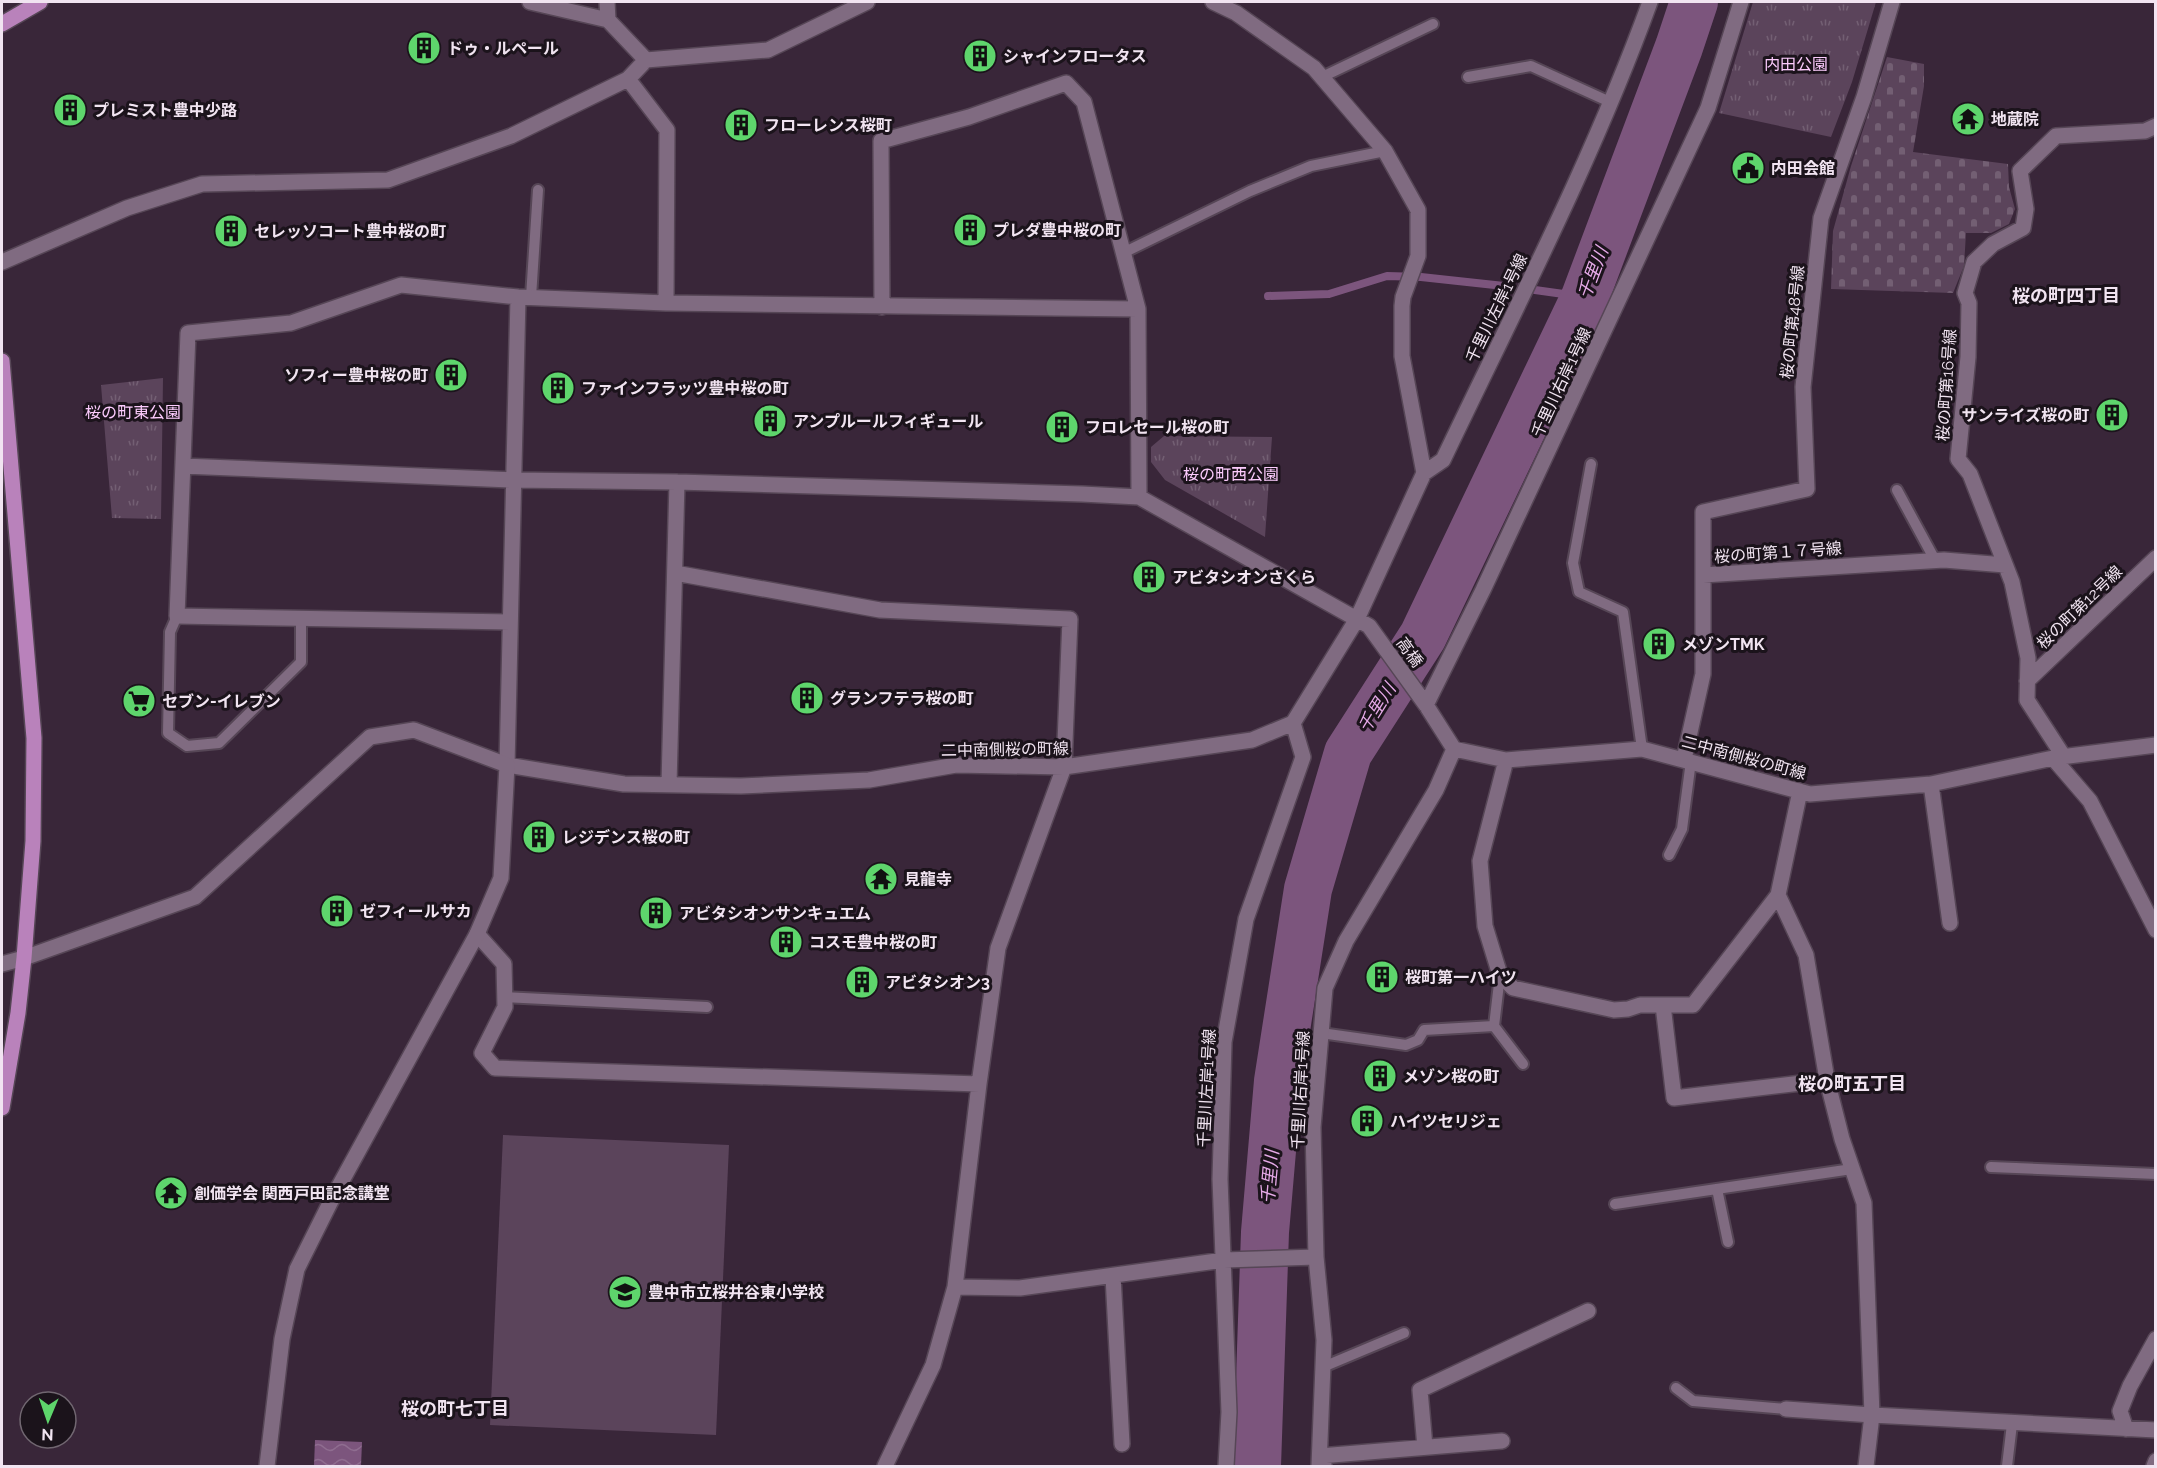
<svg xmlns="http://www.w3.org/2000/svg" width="2157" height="1468" font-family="Raleway,'Noto Sans JP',sans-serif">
	<defs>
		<pattern id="cemetery-stones" width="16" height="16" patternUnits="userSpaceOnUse" patternTransform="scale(1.5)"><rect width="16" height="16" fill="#5b445b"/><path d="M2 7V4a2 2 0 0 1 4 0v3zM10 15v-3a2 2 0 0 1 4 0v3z" fill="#735f73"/></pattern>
		<pattern id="park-tufts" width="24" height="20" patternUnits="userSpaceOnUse" patternTransform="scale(1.5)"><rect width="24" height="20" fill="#5b445b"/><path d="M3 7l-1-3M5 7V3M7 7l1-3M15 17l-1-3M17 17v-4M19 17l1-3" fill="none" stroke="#735f73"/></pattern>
		<pattern id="water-waves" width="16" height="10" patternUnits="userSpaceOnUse" patternTransform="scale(1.5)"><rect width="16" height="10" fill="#7c557d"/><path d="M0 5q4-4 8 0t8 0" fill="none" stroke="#8f6d90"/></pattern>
	</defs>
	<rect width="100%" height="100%" fill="#392639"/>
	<!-- green -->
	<path fill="#5b445b" d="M 503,1135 L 729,1145 L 716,1435 L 490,1425 Z"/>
	<!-- cemetery -->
	<path fill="url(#cemetery-stones)" d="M 1887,57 L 1924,64 L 1924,86 L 1913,152 L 2008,164 L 2009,187 L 2015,209 L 2009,224 L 1991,233 L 1966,233 L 1964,266 L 1953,293 L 1831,289 L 1833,231 L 1851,166 Z"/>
	<!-- park -->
	<path fill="url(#park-tufts)" d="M 1753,2 L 1876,2 L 1852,82 L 1831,137 L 1719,113 Z
		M 163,378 L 161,519 L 112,518 L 101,385 Z
		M 1164,436 L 1272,437 L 1265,537 L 1165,480 L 1151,462 L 1151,447 Z"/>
	<!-- water -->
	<path fill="url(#water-waves)" d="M 315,1440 L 362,1442 L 361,1466 L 314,1466 Z"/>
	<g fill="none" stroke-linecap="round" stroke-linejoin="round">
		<!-- stream -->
		<path stroke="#7c557d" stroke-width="8" d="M 1535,290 L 1585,297
			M 1268,296 L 1329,294 L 1387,276 L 1421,277 L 1504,286"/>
		<!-- river -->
		<path stroke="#7c557d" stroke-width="48" d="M 1257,1466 L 1265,1232 L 1278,1081 L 1308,889 L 1348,753 L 1423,636 L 1585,297 L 1679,47 L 1694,2"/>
		<defs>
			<path id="lane" d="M 1322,77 L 1433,24
				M 1468,77 L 1531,66 L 1610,102
				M 1123,253 L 1250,191 L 1311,166 L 1385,151
				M 531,297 L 538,190
				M 1591,464 L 1573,563 L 1579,592 L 1623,612 L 1642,749
				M 1897,490 L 1935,560
				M 177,616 L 170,632 L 168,733 L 187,746 L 219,743 L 301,662 L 301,618
				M 1669,855 L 1682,829 L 1691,761
				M 1500,975 L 1494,1026 L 1523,1064
				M 505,997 L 707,1007
				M 1321,1033 L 1406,1045 L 1418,1040 L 1424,1030 L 1494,1026
				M 1991,1167 L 2156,1174
				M 1717,1189 L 1728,1242
				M 1615,1204 L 1852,1169
				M 1323,1367 L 1404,1333
				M 1676,1388 L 1693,1401 L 1786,1409
				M 2007,1466 L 2012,1424"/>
			<path id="street" d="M 530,2 L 608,20 L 646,60
				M 607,2 L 608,20
				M 1213,2 L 1236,13 L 1314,68 L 1385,151 L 1418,210 L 1418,256 L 1403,297 L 1402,306 L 1402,356 L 1424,473
				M 628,79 L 667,130 L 666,303
				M 2,262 L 127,208 L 202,184 L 388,180 L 511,136 L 628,79 L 646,60 L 768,50 L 867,2
				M 518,297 L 507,765 L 624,784 L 741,786 L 869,780 L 956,765 L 1064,767 L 1252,740 L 1293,723 L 1357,619 L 1424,473 L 1443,460 C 1515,309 1593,159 1650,2
				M 882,307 L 881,141 L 969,117 L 1066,83 L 1084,102 L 1138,309 L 1139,497
				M 183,466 L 513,480 L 677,482 L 1082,494 L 1139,497 L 1369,626 L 1426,705 L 1454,749 L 1506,760 L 1642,749 L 1810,794 L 1931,784 L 2053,758 L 2156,745
				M 675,573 L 880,610 L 1070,619 L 1064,767 L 998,948 L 979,1084 L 955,1287 L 933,1365 L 885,1466
				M 1703,575 L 1703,512 L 1807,489 L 1803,387 L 1821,218 L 1864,97 L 1892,2
				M 510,622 L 177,616 L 188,333 L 291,323 L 401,285 L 518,297 L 666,303 L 1138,309
				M 2027,681 L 2156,558
				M 1426,705 L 1483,590 L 1708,108 L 1741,2
				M 2064,757 L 2027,700 L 2028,658 L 2012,582 L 1970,474 L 1958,459 L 1968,357 L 1969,303 L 1965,293 L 1974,262 L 1993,244 L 2023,228 L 2026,209 L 2020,171 L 2056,136 L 2145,131 L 2156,126
				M 2053,758 L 2090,801 L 2156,930
				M 1684,759 L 1703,674 L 1703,575 L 1944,560 L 2005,565
				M 1506,760 L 1480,861 L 1485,926 L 1500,975 L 1513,988 L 1614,1010 L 1628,1009 L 1640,1005 L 1693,1005 L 1778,895
				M 669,784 L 677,482
				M 1931,784 L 1950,923
				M 1800,791 L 1778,895 L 1806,955 L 1827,1080 L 1842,1139 L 1864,1203 L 1872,1415 L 2156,1430
				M 477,934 L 504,964 L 505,1007 L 482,1053 L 495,1068 L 979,1084
				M 1663,1005 L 1674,1098 L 1827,1080
				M 1113,1276 L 1122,1444
				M 955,1287 L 1020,1288 L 1224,1260 L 1316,1257
				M 1786,1409 L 1872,1415 L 1866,1466
				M 2126,1429 L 2120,1411 L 2130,1386 L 2156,1339
				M 1425,1447 L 1420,1390 L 1588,1311
				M 1324,1464 L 1320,1456 L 1502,1441
				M 1226,1466 L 1229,1412 L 1220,1179 L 1224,1042 L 1246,919 L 1303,757 L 1293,723
				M 1319,1466 L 1324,1340 L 1316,1257 L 1313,1127 L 1325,988 L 1346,941 L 1436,790 L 1454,749
				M 2154,1466 L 2156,1461"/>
			<path id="secondary" d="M 2,964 L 24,958 L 195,897 L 370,737 L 414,730 L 507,765 L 501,878 L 477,934 L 332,1199 L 297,1269 L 282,1339 L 267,1466"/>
			<path id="primary" d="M 2,24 L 40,2
				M 2,361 L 34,738 L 33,841 L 24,958 L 18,1013 L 2,1108"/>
		</defs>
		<!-- lane casing -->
		<use href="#lane" stroke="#564656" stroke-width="14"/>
		<!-- street casing -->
		<use href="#street" stroke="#564656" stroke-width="18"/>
		<!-- secondary casing -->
		<use href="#secondary" stroke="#564656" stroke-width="18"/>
		<!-- primary casing -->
		<use href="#primary" stroke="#564656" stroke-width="18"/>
		<!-- lane -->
		<use href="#lane" stroke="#806b81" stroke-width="10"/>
		<!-- street -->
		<use href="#street" stroke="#806b81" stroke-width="15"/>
		<!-- secondary -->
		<use href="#secondary" stroke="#806b81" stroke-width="15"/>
		<!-- primary -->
		<use href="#primary" stroke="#b982bb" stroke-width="15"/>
	</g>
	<!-- icons -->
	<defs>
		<symbol id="building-disc" viewBox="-11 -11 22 22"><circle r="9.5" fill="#5ed56c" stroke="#1b131b"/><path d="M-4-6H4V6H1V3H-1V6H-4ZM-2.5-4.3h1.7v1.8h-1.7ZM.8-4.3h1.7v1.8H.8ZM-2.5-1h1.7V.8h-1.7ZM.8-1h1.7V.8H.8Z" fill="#111"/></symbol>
		<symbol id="temple-disc" viewBox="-11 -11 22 22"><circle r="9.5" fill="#5ed56c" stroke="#1b131b"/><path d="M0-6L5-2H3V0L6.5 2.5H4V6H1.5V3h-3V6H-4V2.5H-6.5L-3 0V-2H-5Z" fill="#111"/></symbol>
		<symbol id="civic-disc" viewBox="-11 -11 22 22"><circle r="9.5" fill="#5ed56c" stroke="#1b131b"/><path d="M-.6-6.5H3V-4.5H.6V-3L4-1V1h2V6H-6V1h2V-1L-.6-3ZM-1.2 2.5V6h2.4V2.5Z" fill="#111"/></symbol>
		<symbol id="supermarket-disc" viewBox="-11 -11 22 22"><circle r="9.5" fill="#5ed56c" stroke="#1b131b"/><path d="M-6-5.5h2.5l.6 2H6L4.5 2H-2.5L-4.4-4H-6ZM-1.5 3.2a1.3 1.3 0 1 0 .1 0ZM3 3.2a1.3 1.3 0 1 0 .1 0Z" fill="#111"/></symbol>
		<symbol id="school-disc" viewBox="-11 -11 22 22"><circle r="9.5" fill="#5ed56c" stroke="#1b131b"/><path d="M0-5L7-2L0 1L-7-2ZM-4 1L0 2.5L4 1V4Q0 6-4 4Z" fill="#111"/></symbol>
	</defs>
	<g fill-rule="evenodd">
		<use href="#building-disc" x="405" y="29" width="38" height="38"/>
		<use href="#building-disc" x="961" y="37" width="38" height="38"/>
		<use href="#building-disc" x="51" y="91" width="38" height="38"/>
		<use href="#temple-disc" x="1949" y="100" width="38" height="38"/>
		<use href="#building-disc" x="722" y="106" width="38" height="38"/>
		<use href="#civic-disc" x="1729" y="149" width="38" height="38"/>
		<use href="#building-disc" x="951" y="211" width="38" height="38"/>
		<use href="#building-disc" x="212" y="212" width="38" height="38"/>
		<use href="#building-disc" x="432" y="356" width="38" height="38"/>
		<use href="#building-disc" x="539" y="369" width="38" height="38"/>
		<use href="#building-disc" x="2093" y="396" width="38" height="38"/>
		<use href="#building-disc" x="751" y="402" width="38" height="38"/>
		<use href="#building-disc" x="1043" y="408" width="38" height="38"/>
		<use href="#building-disc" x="1130" y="558" width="38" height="38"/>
		<use href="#building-disc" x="1640" y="625" width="38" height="38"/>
		<use href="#building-disc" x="788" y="679" width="38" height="38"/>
		<use href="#supermarket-disc" x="120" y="682" width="38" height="38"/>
		<use href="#building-disc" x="520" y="818" width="38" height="38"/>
		<use href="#temple-disc" x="862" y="860" width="38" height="38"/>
		<use href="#building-disc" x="318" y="892" width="38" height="38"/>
		<use href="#building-disc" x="637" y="894" width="38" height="38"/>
		<use href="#building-disc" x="767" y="923" width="38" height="38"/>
		<use href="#building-disc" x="1363" y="958" width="38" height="38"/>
		<use href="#building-disc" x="843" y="963" width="38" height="38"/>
		<use href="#building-disc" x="1361" y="1057" width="38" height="38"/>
		<use href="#building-disc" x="1348" y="1102" width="38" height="38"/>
		<use href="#temple-disc" x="152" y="1174" width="38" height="38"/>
		<use href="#school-disc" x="606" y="1273" width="38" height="38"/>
	</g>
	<g text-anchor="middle" stroke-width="6" stroke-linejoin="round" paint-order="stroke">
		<!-- poi labels -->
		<g font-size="16" font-weight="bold" fill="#f1e4f1" stroke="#1b131b" text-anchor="start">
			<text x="447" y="54">ドゥ・ルペール</text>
			<text x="1003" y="62">シャインフロータス</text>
			<text x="93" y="116">プレミスト豊中少路</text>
			<text x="1991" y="125">地蔵院</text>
			<text x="764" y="131">フローレンス桜町</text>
			<text x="1771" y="174">内田会館</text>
			<text x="993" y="236">プレダ豊中桜の町</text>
			<text x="254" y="237">セレッソコート豊中桜の町</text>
			<text x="428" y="381" text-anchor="end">ソフィー豊中桜の町</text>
			<text x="581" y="394">ファインフラッツ豊中桜の町</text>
			<text x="2089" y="421" text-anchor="end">サンライズ桜の町</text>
			<text x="793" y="427">アンプルールフィギュール</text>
			<text x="1085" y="433">フロレセール桜の町</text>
			<text x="1172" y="583">アビタシオンさくら</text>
			<text x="1682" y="650">メゾンTMK</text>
			<text x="830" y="704">グランフテラ桜の町</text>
			<text x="162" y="707">セブン-イレブン</text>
			<text x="562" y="843">レジデンス桜の町</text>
			<text x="904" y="885">見龍寺</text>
			<text x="360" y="917">ゼフィールサカ</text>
			<text x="679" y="919">アビタシオンサンキュエム</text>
			<text x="809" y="948">コスモ豊中桜の町</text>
			<text x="1405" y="983">桜町第一ハイツ</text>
			<text x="885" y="988">アビタシオン3</text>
			<text x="1403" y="1082">メゾン桜の町</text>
			<text x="1390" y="1127">ハイツセリジェ</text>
			<text x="194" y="1199">創価学会 関西戸田記念講堂</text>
			<text x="648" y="1298">豊中市立桜井谷東小学校</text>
		</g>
		<!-- park labels -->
		<g font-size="16" fill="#fccbfd" stroke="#1b131b">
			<text x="1796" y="70">内田公園</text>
			<text x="133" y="418">桜の町東公園</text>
			<text x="1231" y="480">桜の町西公園</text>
		</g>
		<!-- street labels -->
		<g font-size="16" fill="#f1e4f1" stroke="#1b131b">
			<text transform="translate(1496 308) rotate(-64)" y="6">千里川左岸1号線</text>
			<text transform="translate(1792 322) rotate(-84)" y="6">桜の町第48号線</text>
			<text transform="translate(1561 382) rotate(-65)" y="6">千里川右岸1号線</text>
			<text transform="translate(1946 385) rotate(-86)" y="6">桜の町第16号線</text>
			<text transform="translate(1778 552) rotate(-4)" y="6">桜の町第１７号線</text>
			<text transform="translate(2079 607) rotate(-44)" y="6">桜の町第12号線</text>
			<text transform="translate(1410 652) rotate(54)" y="6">高橋</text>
			<text transform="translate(1005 749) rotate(-1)" y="6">二中南側桜の町線</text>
			<text transform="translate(1744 757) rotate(15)" y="6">二中南側桜の町線</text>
			<text transform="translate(1206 1088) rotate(-87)" y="6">千里川左岸1号線</text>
			<text transform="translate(1300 1090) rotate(-87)" y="6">千里川右岸1号線</text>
		</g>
		<!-- water labels -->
		<g font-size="18" font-style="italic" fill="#e5a9e7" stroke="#1b131b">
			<text transform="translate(1593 273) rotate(-69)" y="6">千里川</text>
			<text transform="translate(1377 708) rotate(-58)" y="6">千里川</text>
			<text transform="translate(1270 1177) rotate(-85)" y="6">千里川</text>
		</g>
		<!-- neighbourhood labels -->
		<g font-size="18" font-weight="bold" fill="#f1e4f1" stroke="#1b131b">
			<text x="2066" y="302">桜の町四丁目</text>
			<text x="1852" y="1090">桜の町五丁目</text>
			<text x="455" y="1415">桜の町七丁目</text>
		</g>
	</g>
	<!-- border -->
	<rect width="2157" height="1468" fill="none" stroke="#f1e4f1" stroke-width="6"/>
	<!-- north arrow -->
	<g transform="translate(48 1420) rotate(182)"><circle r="28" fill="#1b131b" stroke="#716771" stroke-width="1.5"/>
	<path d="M0-4.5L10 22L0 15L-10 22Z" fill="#5ed56c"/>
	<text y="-9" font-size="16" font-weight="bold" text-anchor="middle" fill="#f1e4f1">N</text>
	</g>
</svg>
